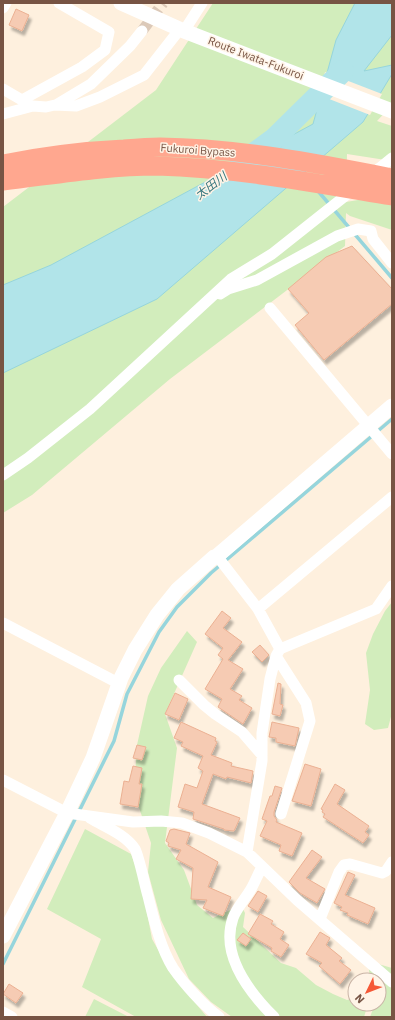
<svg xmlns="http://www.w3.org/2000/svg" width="395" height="1020" font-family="'IBM Plex Sans','Noto Sans JP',sans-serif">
	<defs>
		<filter id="shadow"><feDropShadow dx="2.5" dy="4.5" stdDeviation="1" flood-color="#0004"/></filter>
	</defs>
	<rect width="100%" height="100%" fill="#fef0de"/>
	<!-- green -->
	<path fill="#d2edbc" d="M 213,3 L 392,3 L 392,105 L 377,121 L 392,126 L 392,161 L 347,154 L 346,202 L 358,200 L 392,201 L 392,230 L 350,216 L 346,213 L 345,246 L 170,379 L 32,495 L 3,513 L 3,207 L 156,90 Z
		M 392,602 L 392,713 L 388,728 L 374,730 L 365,724 L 370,690 L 366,653 L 373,634 L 385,611 Z
		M 187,631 L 197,642 L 165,714 L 177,748 L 165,843 L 184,870 L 197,905 L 213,918 L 241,905 L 245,913 L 243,927 L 281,963 L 296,968 L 316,985 L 333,994 L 347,1000 L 355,998 L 355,1004 L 368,1004 L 364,1017 L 232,1017 L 211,1002 L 189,979 L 161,920 L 148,872 L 151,843 L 134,793 L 137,745 L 148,696 L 161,668 Z
		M 85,829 L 131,854 L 141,881 L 152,939 L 173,976 L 207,1017 L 136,1017 L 82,987 L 101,939 L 47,909 Z
		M 368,961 L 392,968 L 392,1017 L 370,1017 L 373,1009 L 372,1004 L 379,1004 L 379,980 L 370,980 Z
		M 94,999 L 129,1017 L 85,1017 Z"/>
	<!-- water -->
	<path fill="#b1e4e9" stroke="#96d5dc" d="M 355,3 L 392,3 L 392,35 L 364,71 L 392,65 L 392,74 L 363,122 L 157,299 L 3,373 L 3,285 L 51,265 L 313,124 L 336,40 Z"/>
	<!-- pier -->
	<path fill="#fef0de" d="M 325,72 L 382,94 L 370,115 L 319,95 Z"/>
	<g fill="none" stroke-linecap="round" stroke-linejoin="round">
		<!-- stream -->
		<path stroke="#96d5dc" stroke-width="3.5" d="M 274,139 L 280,146
			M 318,191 L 392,278
			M 3,964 L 114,741 L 127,694 L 159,632 L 177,607 L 211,573 L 392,419"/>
		<!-- river -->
		<path stroke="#b1e4e9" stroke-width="22" d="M 241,163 L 274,139 L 343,71"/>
	</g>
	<!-- building -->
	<path fill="#f6cbb3" stroke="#ebb092" filter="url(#shadow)" d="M 16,9 L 29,15 L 22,31 L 9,25 Z
		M 352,246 L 392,289 L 392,304 L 324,360 L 295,325 L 309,313 L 288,289 L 326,257 Z
		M 222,611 L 231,618 L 223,628 L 242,642 L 228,660 L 243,669 L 230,689 L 242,696 L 239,700 L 252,708 L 243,724 L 218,707 L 222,699 L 205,689 L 223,659 L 218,655 L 223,648 L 205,634 Z
		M 260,645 L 269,655 L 262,662 L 252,652 Z
		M 278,683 L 281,684 L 280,704 L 283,705 L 280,716 L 272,714 Z
		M 175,693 L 188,699 L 179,720 L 165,714 Z
		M 181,722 L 216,738 L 215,741 L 217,742 L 211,755 L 232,763 L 231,766 L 253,771 L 251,783 L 227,777 L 226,779 L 213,774 L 202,804 L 240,818 L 234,831 L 224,830 L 224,829 L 193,819 L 194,812 L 178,807 L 185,784 L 197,788 L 203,771 L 198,768 L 203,756 L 181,746 L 183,742 L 174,738 Z
		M 272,722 L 299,728 L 295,746 L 276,742 L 276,738 L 269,737 Z
		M 137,745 L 146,747 L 142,760 L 133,758 Z
		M 305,764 L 321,769 L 311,806 L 292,801 Z
		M 133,766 L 142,768 L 139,784 L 142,784 L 138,807 L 120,804 L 124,781 L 129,782 Z
		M 335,784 L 345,790 L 337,804 L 369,826 L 365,832 L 369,835 L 363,843 L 323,817 L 325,814 L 322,812 L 323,810 L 321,809 Z
		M 275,786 L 282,788 L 274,812 L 274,816 L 277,820 L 276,822 L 302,833 L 292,856 L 279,851 L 281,845 L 260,836 L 267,821 L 262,819 L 270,796 L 272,796 Z
		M 174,829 L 190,833 L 186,844 L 218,862 L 208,887 L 231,897 L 223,916 L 203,908 L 207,900 L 191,899 L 193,868 L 176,859 L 181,850 L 168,846 L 169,843 L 166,841 L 170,830 Z
		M 312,850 L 322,857 L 306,878 L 325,889 L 317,903 L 300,893 L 289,882 Z
		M 348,872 L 355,875 L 345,895 L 375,908 L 368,924 L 347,915 L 348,913 L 340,910 L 342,907 L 334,903 Z
		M 258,891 L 267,896 L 258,912 L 248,906 Z
		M 260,914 L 273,921 L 271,924 L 284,932 L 280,939 L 289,945 L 281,957 L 271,951 L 272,948 L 248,934 Z
		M 320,932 L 330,938 L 326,945 L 342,958 L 339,961 L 351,970 L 340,984 L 319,966 L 322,963 L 306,954 Z
		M 243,933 L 251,939 L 246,946 L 237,940 Z
		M 9,984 L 23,993 L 16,1003 L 3,994 Z"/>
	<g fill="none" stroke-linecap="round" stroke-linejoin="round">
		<!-- street-tunnel -->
		<path stroke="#dcc9b8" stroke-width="11" stroke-dasharray="11 5.5" stroke-linecap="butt" d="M 142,31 L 163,3"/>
		<!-- street -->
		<path stroke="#fff" stroke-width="11" d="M 3,8 L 6,3
			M 184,31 L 202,3
			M 3,89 L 27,103
			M 22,100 L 82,67 L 105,50 L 109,32 L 59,3
			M 56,105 L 91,84 L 130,46 L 142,31
			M 3,114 L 33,106 L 46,107 L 55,105 L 76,106 L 100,97 L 144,75 L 180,29
			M 371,175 L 392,158
			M 220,294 L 228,289 L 257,280 L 337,236 L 358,229 L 371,231 L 373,239 L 392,263
			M 270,308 L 392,454
			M 3,475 L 28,458 L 90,409 L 231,279 L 272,254 L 354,189
			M 217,556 L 258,609 L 280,649
			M 258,609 L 392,497
			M 3,623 L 120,684
			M 276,656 L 306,703 L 310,721 L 281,814
			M 179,680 L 204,705 L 215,714 L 242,732 L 262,755
			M 3,780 L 67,813 L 133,822 L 161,821 L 182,823 L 209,833 L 247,852 L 297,900 L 392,982
			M 90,818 C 105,827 125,834 135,849 C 139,856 145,886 148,896 C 154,920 160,947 173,968 C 184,984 203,1005 219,1017
			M 247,852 L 262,761 L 262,733 L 270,679 L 276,656 L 280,649 L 376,609 L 392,586
			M 262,867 C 258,874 255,882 251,889 C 246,898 237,907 233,918 C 220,955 249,992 274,1017
			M 320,919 L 339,872 L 344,865 L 350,864 L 382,873 L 386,871 L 392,862
			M 3,1012 L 12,1017"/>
		<!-- secondary -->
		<path stroke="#fff" stroke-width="15" d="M 121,3 L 184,31 L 392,111
			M 3,936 L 67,813 L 93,758 L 121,678 L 135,650 L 157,615 L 178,589 L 214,557 L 217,556 L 392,406"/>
		<!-- highway -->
		<path stroke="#ffa78f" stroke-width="19" d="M 3,164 C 43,156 83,151 124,149 C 136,148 148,147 160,147 C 238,148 316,163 392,178
			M 3,181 C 54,175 105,166 157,166 C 236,168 314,183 392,196"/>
	</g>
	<g text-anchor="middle" stroke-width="3" stroke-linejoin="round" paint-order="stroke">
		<!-- street labels -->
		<g font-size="11" fill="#775444" stroke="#fff4e7">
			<text transform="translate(256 58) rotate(21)" y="4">Route Iwata-Fukuroi</text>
			<text transform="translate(198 150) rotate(4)" y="4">Fukuroi Bypass</text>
		</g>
		<!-- water labels -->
		<g font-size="12" font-style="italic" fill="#36767e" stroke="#fff4e7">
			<text transform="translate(211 186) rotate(-37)" y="4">太田川</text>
		</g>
	</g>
	<!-- border -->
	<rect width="395" height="1020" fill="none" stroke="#775444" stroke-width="8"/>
	<!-- north arrow -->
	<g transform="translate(367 992) rotate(227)"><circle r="19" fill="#fff4e7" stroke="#c9b4a6"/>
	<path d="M0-3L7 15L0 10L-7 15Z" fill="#f55836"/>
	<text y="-6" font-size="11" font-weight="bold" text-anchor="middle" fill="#775444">N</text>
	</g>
</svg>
